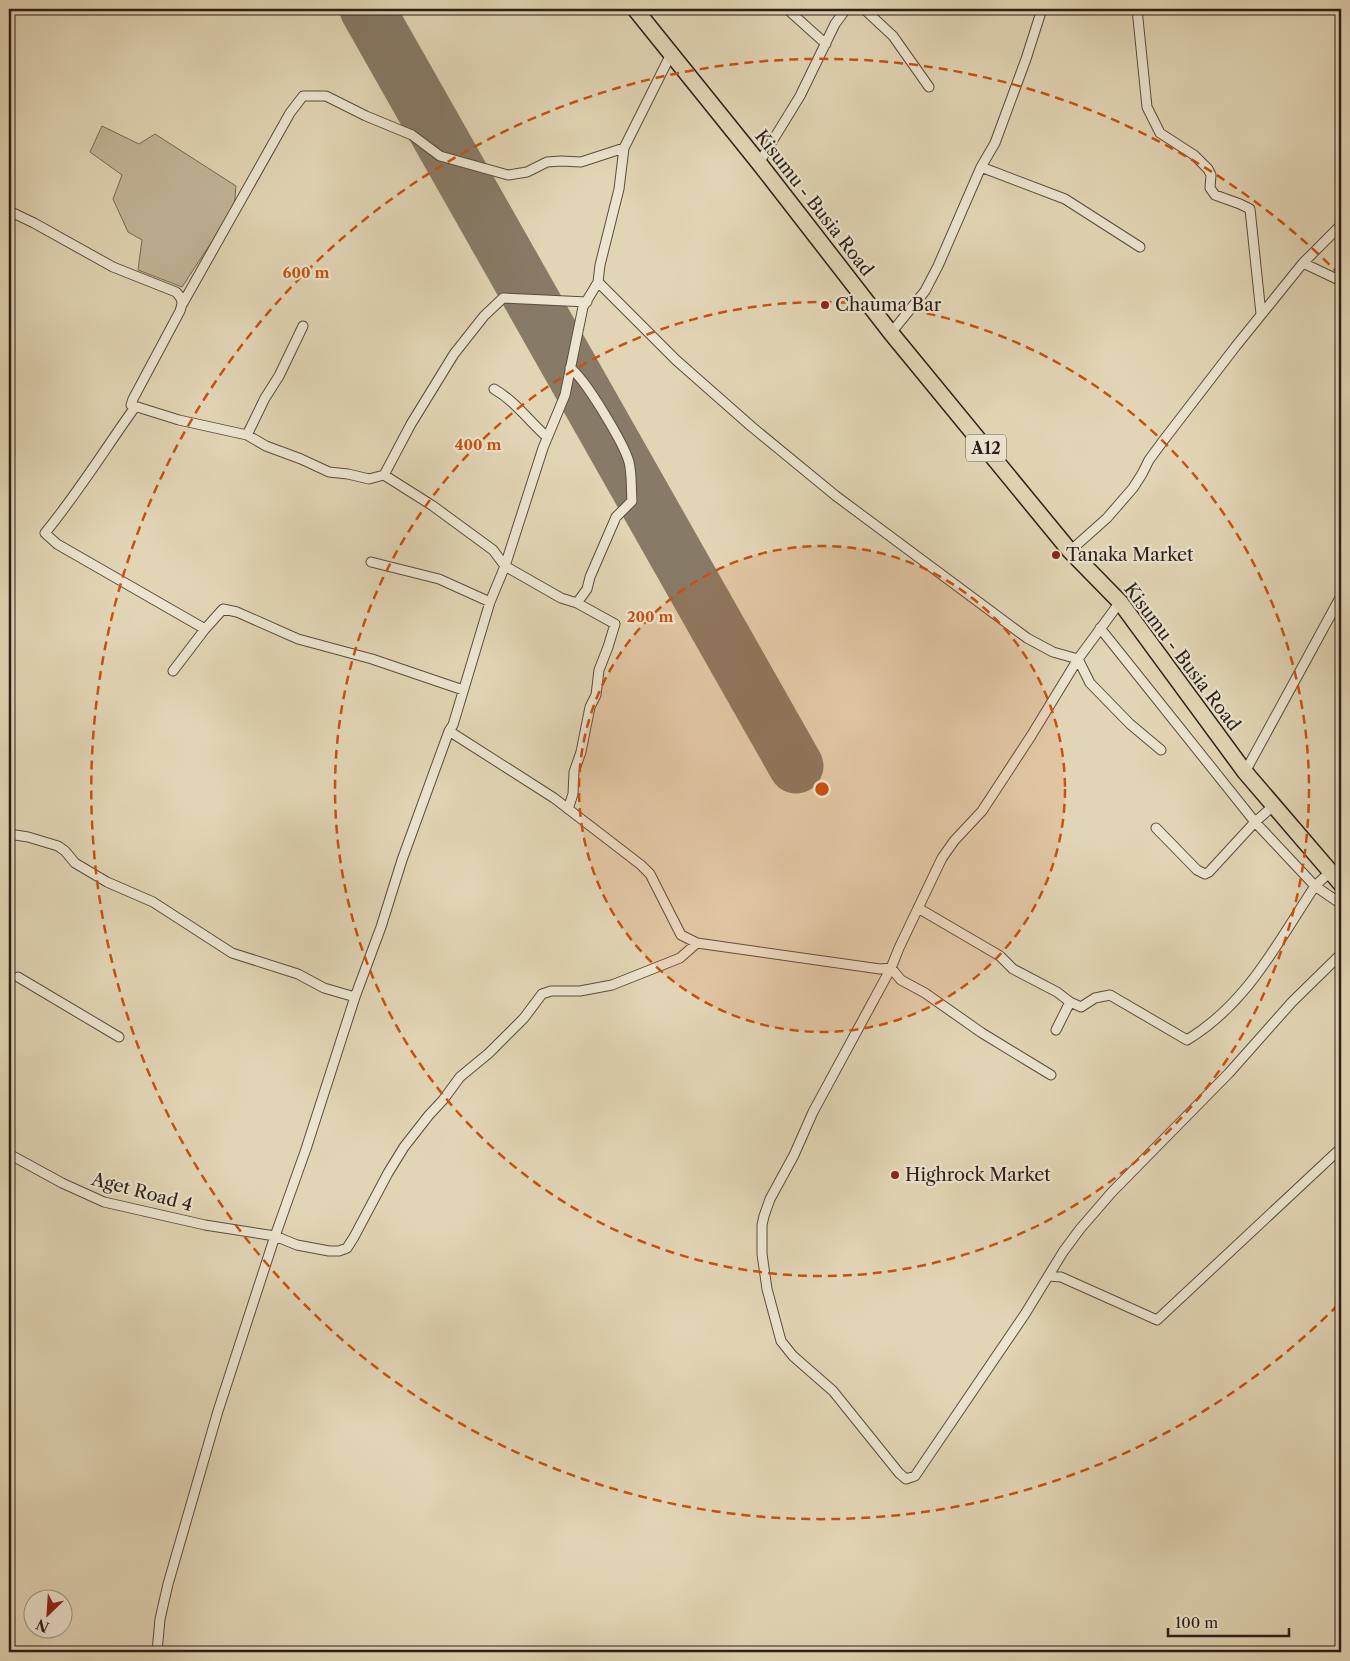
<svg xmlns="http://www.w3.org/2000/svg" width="1350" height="1661" font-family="'Libre Caslon Text',serif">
	<rect width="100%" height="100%" fill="#e2d5b5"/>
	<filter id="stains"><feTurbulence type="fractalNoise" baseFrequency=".004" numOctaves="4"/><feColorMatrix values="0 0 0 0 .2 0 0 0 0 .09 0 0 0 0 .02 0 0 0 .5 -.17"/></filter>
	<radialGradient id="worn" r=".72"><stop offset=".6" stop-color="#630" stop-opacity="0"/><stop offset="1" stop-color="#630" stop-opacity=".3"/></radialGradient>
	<!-- green -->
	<path fill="#c3b69a" stroke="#786a59" d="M 102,126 L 139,144 L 155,134 L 236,186 L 234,208 L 182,287 L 138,270 L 142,240 L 128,232 L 113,199 L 122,175 L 90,152 Z"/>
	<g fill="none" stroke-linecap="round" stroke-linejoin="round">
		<!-- runway -->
		<path stroke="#877a66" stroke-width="55" d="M 367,9 L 796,766"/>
		<defs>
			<path id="minor" d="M 787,9 L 826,44
				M 864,9 L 893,36 L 929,87
				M 1137,9 L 1147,107 L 1160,133 L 1194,155 L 1208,169 L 1211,175 L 1210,188 L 1215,195 L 1240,204 L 1250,209 L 1261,314
				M 759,163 L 800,96 L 835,24 L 846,9
				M 981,167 L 1065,199 L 1140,247
				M 9,211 L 34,223 L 113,267 L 176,292 C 183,299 183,303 180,311 L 133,399 L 131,405 L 179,420 L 247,435 L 266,446 L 301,459 L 329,472 L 348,474 L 369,479 L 384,475 L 433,506 L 493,550 L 505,566 L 561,598 L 577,603 L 587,589 L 590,577 L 616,517 L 632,501 C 631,488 632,474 629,462 C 624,444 585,378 570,368
				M 1303,263 L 1341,281
				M 598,282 L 676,360 L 752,427 L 836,496 L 1027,638 L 1053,652 L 1078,659 L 1090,683 L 1130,724 L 1161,750
				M 183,303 L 290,113 L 303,96 L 326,96 L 366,116 L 412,135 L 440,156 L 508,175 L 527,172 L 547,162 L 561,161 L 581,162 L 624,148
				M 891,333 L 925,291 L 938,266 L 981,167 L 995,143 L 1026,59 L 1042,9
				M 494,389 C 515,401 529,421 547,437
				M 135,407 C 105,449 78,493 45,533 L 57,544 L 205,629
				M 247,435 L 265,398 L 279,376 L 303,326
				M 384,475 L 411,424 L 454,354 L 484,316 L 503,298 L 587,302
				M 1070,551 L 1107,518 L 1133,488 L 1142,474 L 1149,460 L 1163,441 L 1236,346 L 1303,263 L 1341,225
				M 371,562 L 439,579 L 490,602
				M 1100,628 L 1255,822 L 1315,886 L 1341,904
				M 173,671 L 205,629 L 223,609 L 237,612 L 298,639 L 372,659 L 463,690
				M 449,731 L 453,725 L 490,602 L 505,566 L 543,448 L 565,395 L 583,307 L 598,282 L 600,265 L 619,189 L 624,148 L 671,54
				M 1245,772 L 1341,596
				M 568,809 L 573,794 L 574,772 L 581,752 L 590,707 L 596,695 L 599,670 L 608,647 L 615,624 L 577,603
				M 1156,828 L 1197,870 L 1205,874 L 1209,872 L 1255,822 L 1273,806
				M 9,834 L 28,837 L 58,846 L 65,851 L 75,863 L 107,882 L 153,902 L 232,953 L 298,974 L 324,988 L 355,997
				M 918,908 L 1000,956 L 1013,969 L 1057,992 L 1070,1002 L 1081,1007 L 1095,998 L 1110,995 L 1187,1040 C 1248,1003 1277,943 1315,886 L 1330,872
				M 18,977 L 119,1037
				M 1056,1030 L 1070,1002
				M 1051,1075 L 982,1033 L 925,993 L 901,980 L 891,968 L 813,1112 L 794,1155 L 770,1199 L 764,1216 L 762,1225 L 762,1254 L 767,1289 L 781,1341 L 793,1356 L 833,1391 L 899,1473 L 906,1479 L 915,1476 L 1025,1314 L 1063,1252 L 1080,1229 L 1112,1192 L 1229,1073 L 1292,1002 L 1341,954
				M 9,1154 L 62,1183 L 104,1202 L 205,1225 L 275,1236 L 297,1245 L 329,1251 L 339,1251 L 347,1248 L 354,1237 L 388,1173 L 404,1147 L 429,1115 L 443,1100 L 460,1077 L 489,1053 L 524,1018 L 542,994 L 551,991 L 580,991 L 612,985 L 680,958 L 697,943
				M 1049,1276 L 1061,1277 L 1157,1320 L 1341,1148
				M 157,1652 L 160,1619 L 168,1584 L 218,1411 L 275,1236 L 306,1149 L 355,997 L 381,927 L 402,860 L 449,731 L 554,798 L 641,865 L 650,874 L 681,935 L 697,943 L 880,969 L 891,968 L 899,948 L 942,858 L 954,841 L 982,811 L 1031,736 L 1078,659 L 1120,602"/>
			<path id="trunk" d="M 635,9 L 759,163 L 891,333 L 1070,551 L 1120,602 L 1245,772 L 1341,884"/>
		</defs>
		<!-- minor casing -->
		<use href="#minor" stroke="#5a4c3f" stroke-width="11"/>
		<!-- trunk casing -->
		<use href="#trunk" stroke="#2c1e18" stroke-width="18"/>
		<!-- minor -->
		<use href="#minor" stroke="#ece4cf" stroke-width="9"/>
		<!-- trunk -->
		<use href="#trunk" stroke="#e2d5b5" stroke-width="15"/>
	</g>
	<!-- distance rings -->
	<circle cx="822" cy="789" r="243" fill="#cc500e" fill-opacity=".12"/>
	<g fill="none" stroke="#cc500e" stroke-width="2.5" stroke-dasharray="9 6">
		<circle cx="822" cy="789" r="243"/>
		<circle cx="822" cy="789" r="487"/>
		<path d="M1338 1305A730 730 0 1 1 1338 273"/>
	</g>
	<!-- markers -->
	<g fill="#8f2418" stroke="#ece4cf" stroke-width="2">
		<circle cx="825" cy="305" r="5"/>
		<circle cx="1056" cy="555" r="5"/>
		<circle cx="895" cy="1175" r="5"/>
	</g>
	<g text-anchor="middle" stroke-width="4.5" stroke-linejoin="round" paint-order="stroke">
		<!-- shield labels -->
		<rect fill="#ece4cf" stroke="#66594f" stroke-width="1" x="966" y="434.5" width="40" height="27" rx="4"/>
		<g font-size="16" font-weight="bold" fill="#2c1e18">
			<text x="986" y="454">A12</text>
		</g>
		<!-- street labels -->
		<g font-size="18" fill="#2c1e18" stroke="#ece4cf">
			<text transform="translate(814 203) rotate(52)" y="6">Kisumu - Busia Road</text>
			<text transform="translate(1182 657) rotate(53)" y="6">Kisumu - Busia Road</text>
			<text transform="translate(142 1192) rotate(15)" y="6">Aget Road 4</text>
		</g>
		<!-- poi labels -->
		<g font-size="18" fill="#2c1e18" stroke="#ece4cf" text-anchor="start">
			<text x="835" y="311">Chauma Bar</text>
			<text x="1066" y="561">Tanaka Market</text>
			<text x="905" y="1181">Highrock Market</text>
		</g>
	</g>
	<circle cx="822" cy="789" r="8" fill="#cc500e" stroke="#ece4cf" stroke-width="2.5"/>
	<g font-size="15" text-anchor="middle" font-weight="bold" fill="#cc500e" stroke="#ece4cf" stroke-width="4.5" stroke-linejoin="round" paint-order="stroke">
		<text x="306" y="278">600 m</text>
		<text x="478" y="450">400 m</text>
		<text x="650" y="622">200 m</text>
	</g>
	<!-- margin -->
	<rect width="1350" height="1661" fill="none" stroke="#e2d5b5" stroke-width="30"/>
	<rect x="10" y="10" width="1330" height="1641" fill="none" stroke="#2c1e18" stroke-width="2.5"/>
	<rect x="15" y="15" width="1320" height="1631" fill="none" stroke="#2c1e18"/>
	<!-- north arrow -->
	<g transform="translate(48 1614) rotate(205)"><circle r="24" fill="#ece4cf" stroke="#9f9586"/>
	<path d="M0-4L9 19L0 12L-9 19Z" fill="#8f2418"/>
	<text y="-8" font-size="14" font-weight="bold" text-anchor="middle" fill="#2c1e18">N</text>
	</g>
	<!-- scale -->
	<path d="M1168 1628v8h121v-8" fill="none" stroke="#2c1e18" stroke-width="2.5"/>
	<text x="1175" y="1628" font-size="15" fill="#2c1e18" stroke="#ece4cf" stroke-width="4" paint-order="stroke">100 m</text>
	<rect width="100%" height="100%" filter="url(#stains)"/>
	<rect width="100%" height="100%" fill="url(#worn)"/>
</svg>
